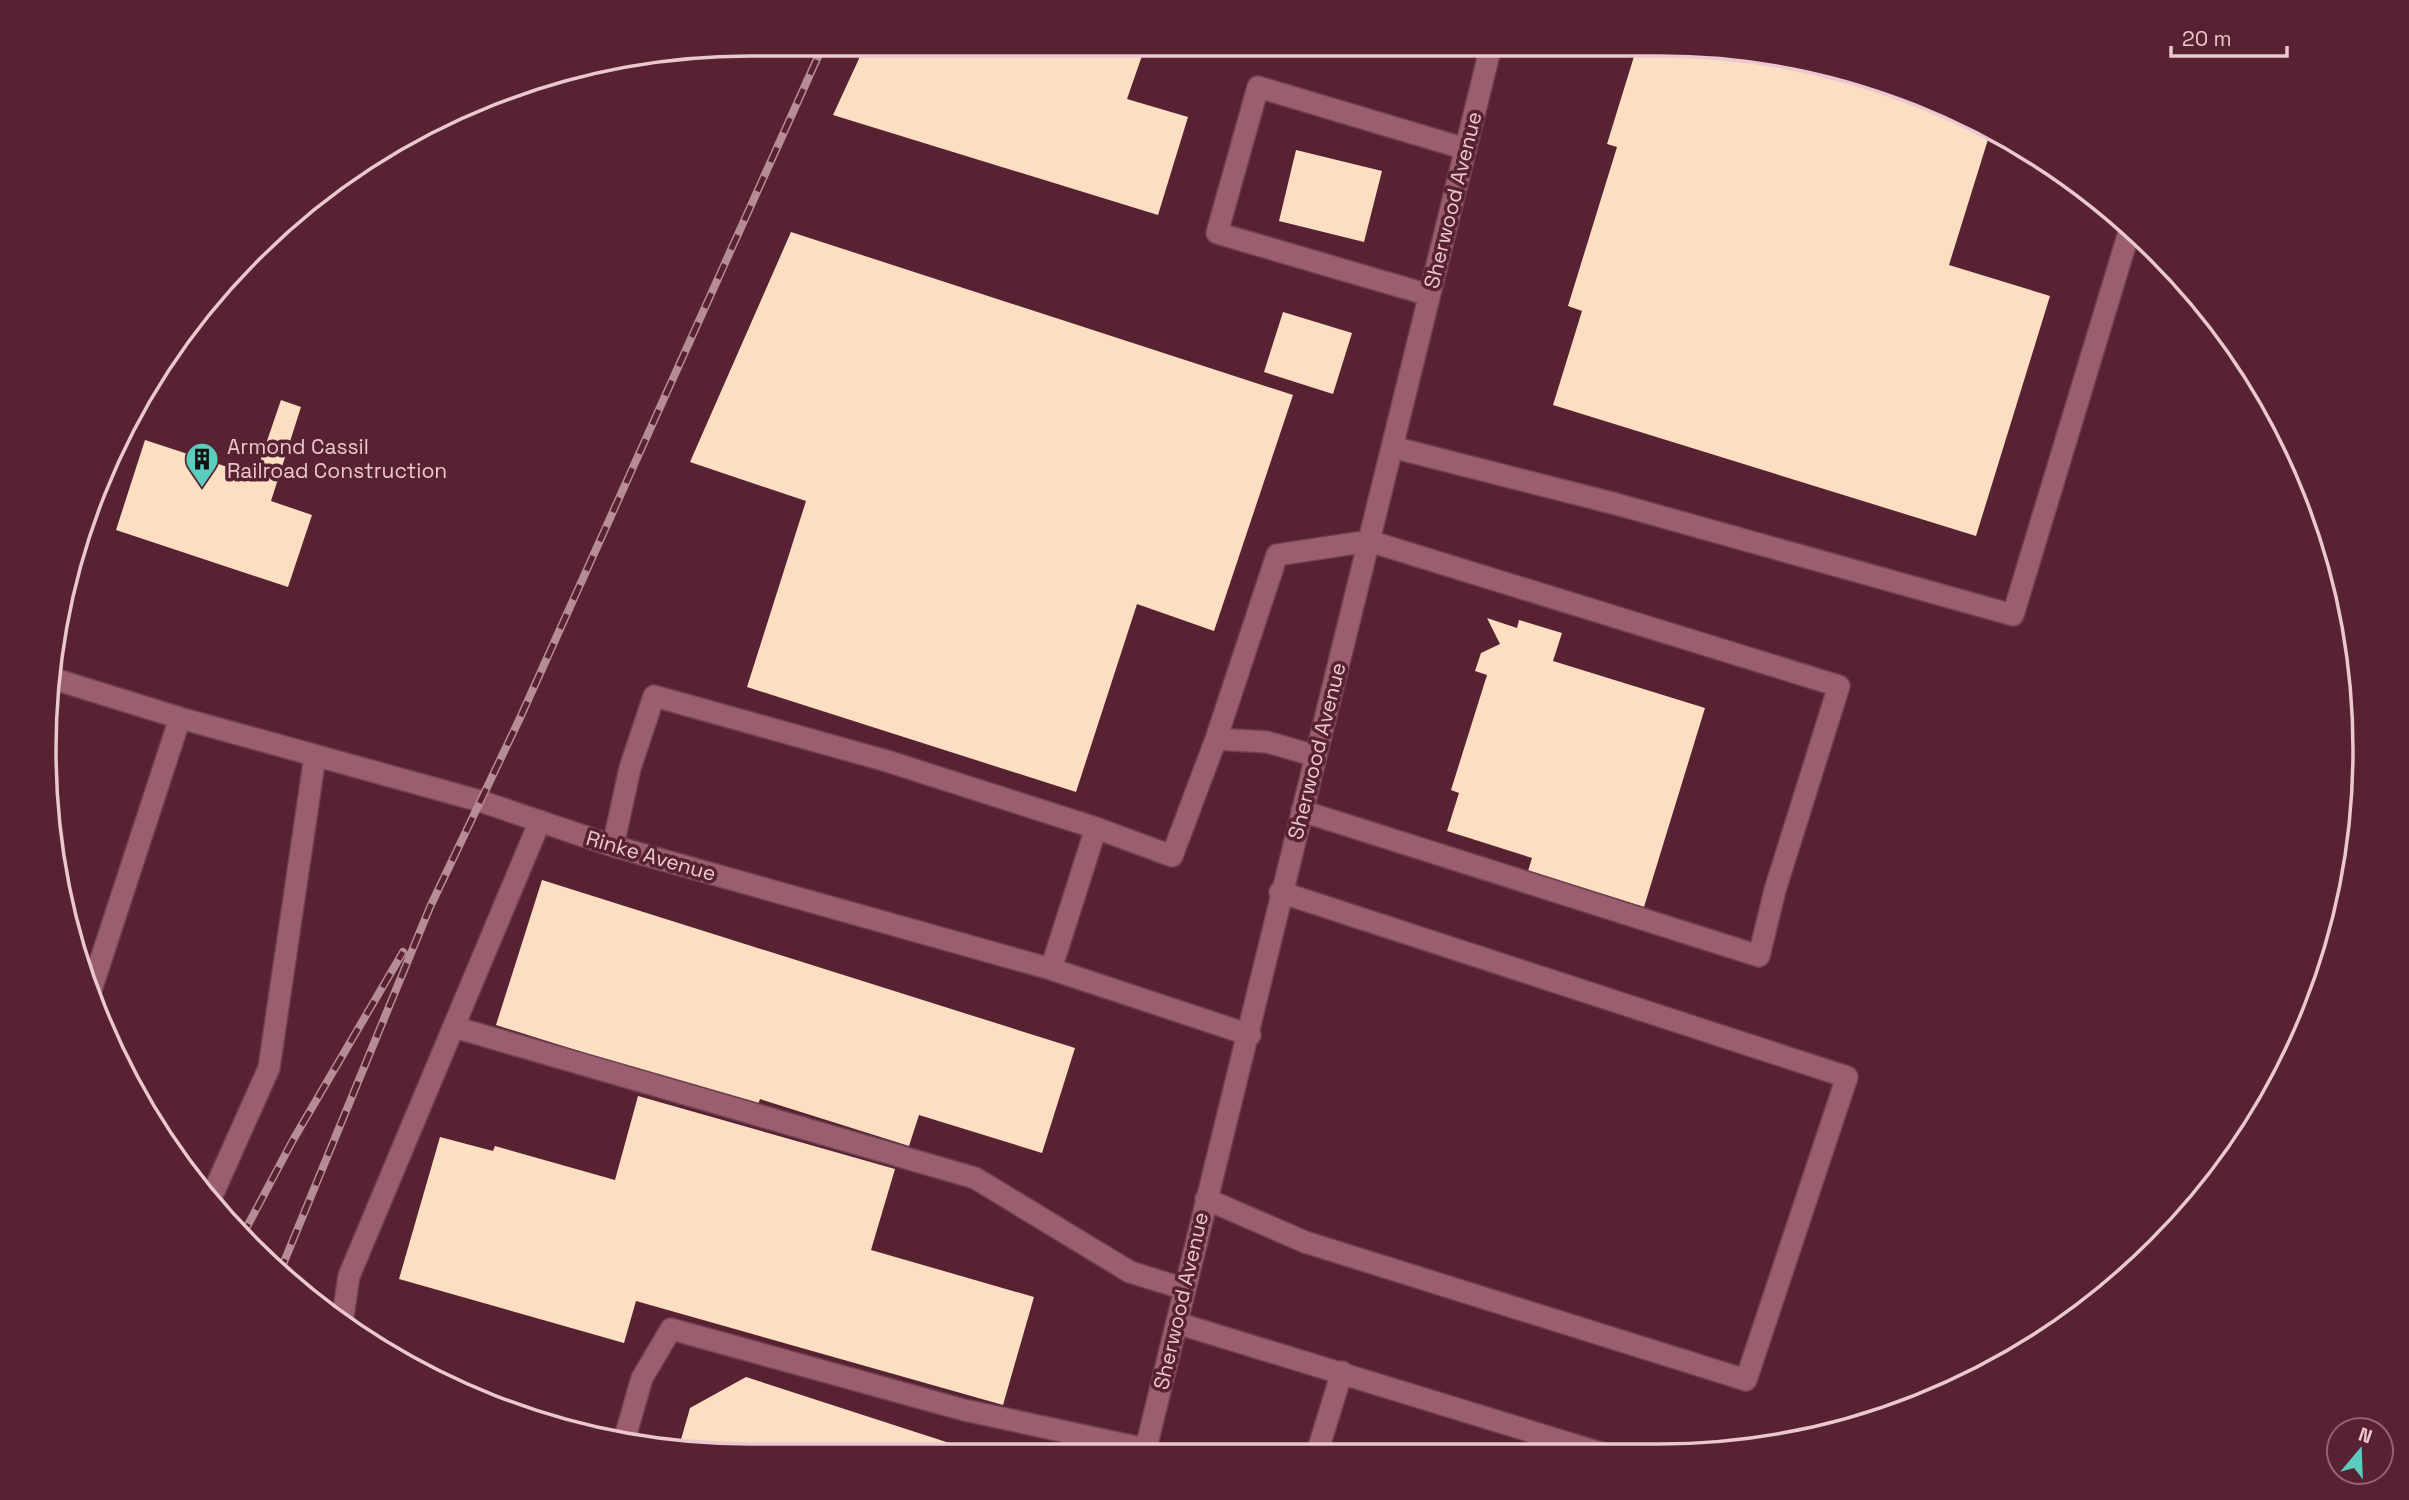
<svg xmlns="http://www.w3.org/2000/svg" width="2409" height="1500" font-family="'Space Grotesk',sans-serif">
	<rect width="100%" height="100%" fill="#582232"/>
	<!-- building -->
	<path fill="#fcdec3" d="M 863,50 L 1144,50 L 1127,99 L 1188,117 L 1158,215 L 833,115 Z
		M 1636,50 L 1751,50 L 1930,98 L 1990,133 L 1949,265 L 2050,296 L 1976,536 L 1553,405 L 1582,311 L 1568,306 L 1617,147 L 1607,144 Z
		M 1296,150 L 1382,171 L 1364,242 L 1279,221 Z
		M 791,232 L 1293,395 L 1214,631 L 1137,604 L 1076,792 L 747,687 L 806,501 L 690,462 Z
		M 1283,312 L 1352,333 L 1333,394 L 1264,372 Z
		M 281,400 L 301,407 L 271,501 L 312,515 L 288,587 L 116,530 L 145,440 L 255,476 Z
		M 1487,618 L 1517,628 L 1519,620 L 1562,633 L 1553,661 L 1705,708 L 1644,907 L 1528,871 L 1532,858 L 1447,831 L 1459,793 L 1451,790 L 1487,675 L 1475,671 L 1481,653 L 1500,644 Z
		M 542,880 L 1075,1048 L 1042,1153 L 919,1115 L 909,1146 L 760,1099 L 757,1107 L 496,1025 Z
		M 638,1096 L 895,1169 L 871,1250 L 1034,1297 L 1003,1405 L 636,1301 L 624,1343 L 399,1279 L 440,1137 L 493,1151 L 495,1146 L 615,1180 Z
		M 746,1377 L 974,1451 L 974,1452 L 678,1450 L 690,1408 Z"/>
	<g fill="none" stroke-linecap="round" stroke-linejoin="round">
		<defs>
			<path id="minor" d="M 1429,295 L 1217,233 L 1258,87 L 1466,149
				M 1392,447 L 1616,504 L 2013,615 L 2130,229
				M 51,678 L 180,718 L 480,801 L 613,846 L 1051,969 L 1250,1035
				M 1216,739 L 1277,555 L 1369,541 L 1839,686 L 1775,890 L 1759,956 L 1302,811
				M 1096,828 L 1172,856 L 1216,739 L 1267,742 L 1316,756
				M 613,846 L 630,768 L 654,696 L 887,761 L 1096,828 L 1051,969
				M 90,993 L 180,718
				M 454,1027 L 975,1178 L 1130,1272 L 1185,1289
				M 1206,1199 L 1305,1242 L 1746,1380 L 1847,1077 L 1280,892
				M 210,1200 L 269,1068 L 315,756
				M 342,1323 L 349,1276 L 540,821
				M 1177,1323 L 1604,1454
				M 624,1441 L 642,1378 L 671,1329 L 964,1410 L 1146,1449
				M 1145,1452 C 1259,985 1375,517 1490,50
				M 1317,1453 L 1342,1372"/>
		</defs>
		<!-- minor casing -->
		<use href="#minor" stroke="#6f4050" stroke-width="24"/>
		<!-- minor -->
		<use href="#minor" stroke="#9b5e6e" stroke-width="21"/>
		<defs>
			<path id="rail" d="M 241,1238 L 293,1140 L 403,952
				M 279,1274 L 430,907 L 520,718 L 821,50"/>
		</defs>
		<!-- rail casing -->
		<use href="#rail" stroke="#b68c96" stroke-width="8"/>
		<!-- rail -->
		<use href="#rail" stroke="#582232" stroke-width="5" stroke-dasharray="16" stroke-linecap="butt"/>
	</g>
	<!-- icons -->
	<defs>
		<symbol id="building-pin" viewBox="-11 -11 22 30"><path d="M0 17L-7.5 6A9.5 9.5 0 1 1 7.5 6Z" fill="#59cebf" stroke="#582232"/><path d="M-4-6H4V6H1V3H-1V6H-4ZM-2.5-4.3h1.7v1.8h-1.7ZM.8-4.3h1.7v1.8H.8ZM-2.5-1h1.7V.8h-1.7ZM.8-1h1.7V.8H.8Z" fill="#111"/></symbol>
	</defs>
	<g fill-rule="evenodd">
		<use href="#building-pin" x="183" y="440" width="38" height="52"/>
	</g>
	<g text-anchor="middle" stroke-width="7" stroke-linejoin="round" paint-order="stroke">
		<!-- street labels -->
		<g font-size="21" fill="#ebc8cf" stroke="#582232">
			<text transform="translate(1453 200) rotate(-76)" y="7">Sherwood Avenue</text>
			<text transform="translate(1317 751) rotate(-76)" y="7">Sherwood Avenue</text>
			<text transform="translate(651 856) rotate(16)" y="7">Rinke Avenue</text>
			<text transform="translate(1181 1301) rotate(-77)" y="7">Sherwood Avenue</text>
		</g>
		<!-- poi labels -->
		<g font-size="21" fill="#ebc8cf" stroke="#582232" text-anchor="start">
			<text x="227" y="454">Armond Cassil<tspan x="227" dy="24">Railroad Construction</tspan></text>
		</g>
	</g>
	<!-- crop -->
	<path d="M0 0H2409V1500H0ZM750 56H1659A694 694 0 0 1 2353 750V750A694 694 0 0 1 1659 1444H750A694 694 0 0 1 56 750V750A694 694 0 0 1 750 56Z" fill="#582232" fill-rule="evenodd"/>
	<path fill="none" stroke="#ebc8cf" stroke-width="3.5" d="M750 56H1659A694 694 0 0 1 2353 750V750A694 694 0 0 1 1659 1444H750A694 694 0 0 1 56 750V750A694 694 0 0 1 750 56Z"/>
	<!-- north arrow -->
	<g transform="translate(2360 1451) rotate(19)"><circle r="33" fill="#582232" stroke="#936471" stroke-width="2"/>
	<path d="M0-5L12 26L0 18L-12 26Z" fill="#59cebf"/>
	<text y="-10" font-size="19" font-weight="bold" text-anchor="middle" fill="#ebc8cf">N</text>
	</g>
	<!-- scale -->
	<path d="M2171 46v10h116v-10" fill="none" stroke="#ebc8cf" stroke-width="3.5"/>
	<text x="2182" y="46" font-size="21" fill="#ebc8cf" stroke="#582232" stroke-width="5" paint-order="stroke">20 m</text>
</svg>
